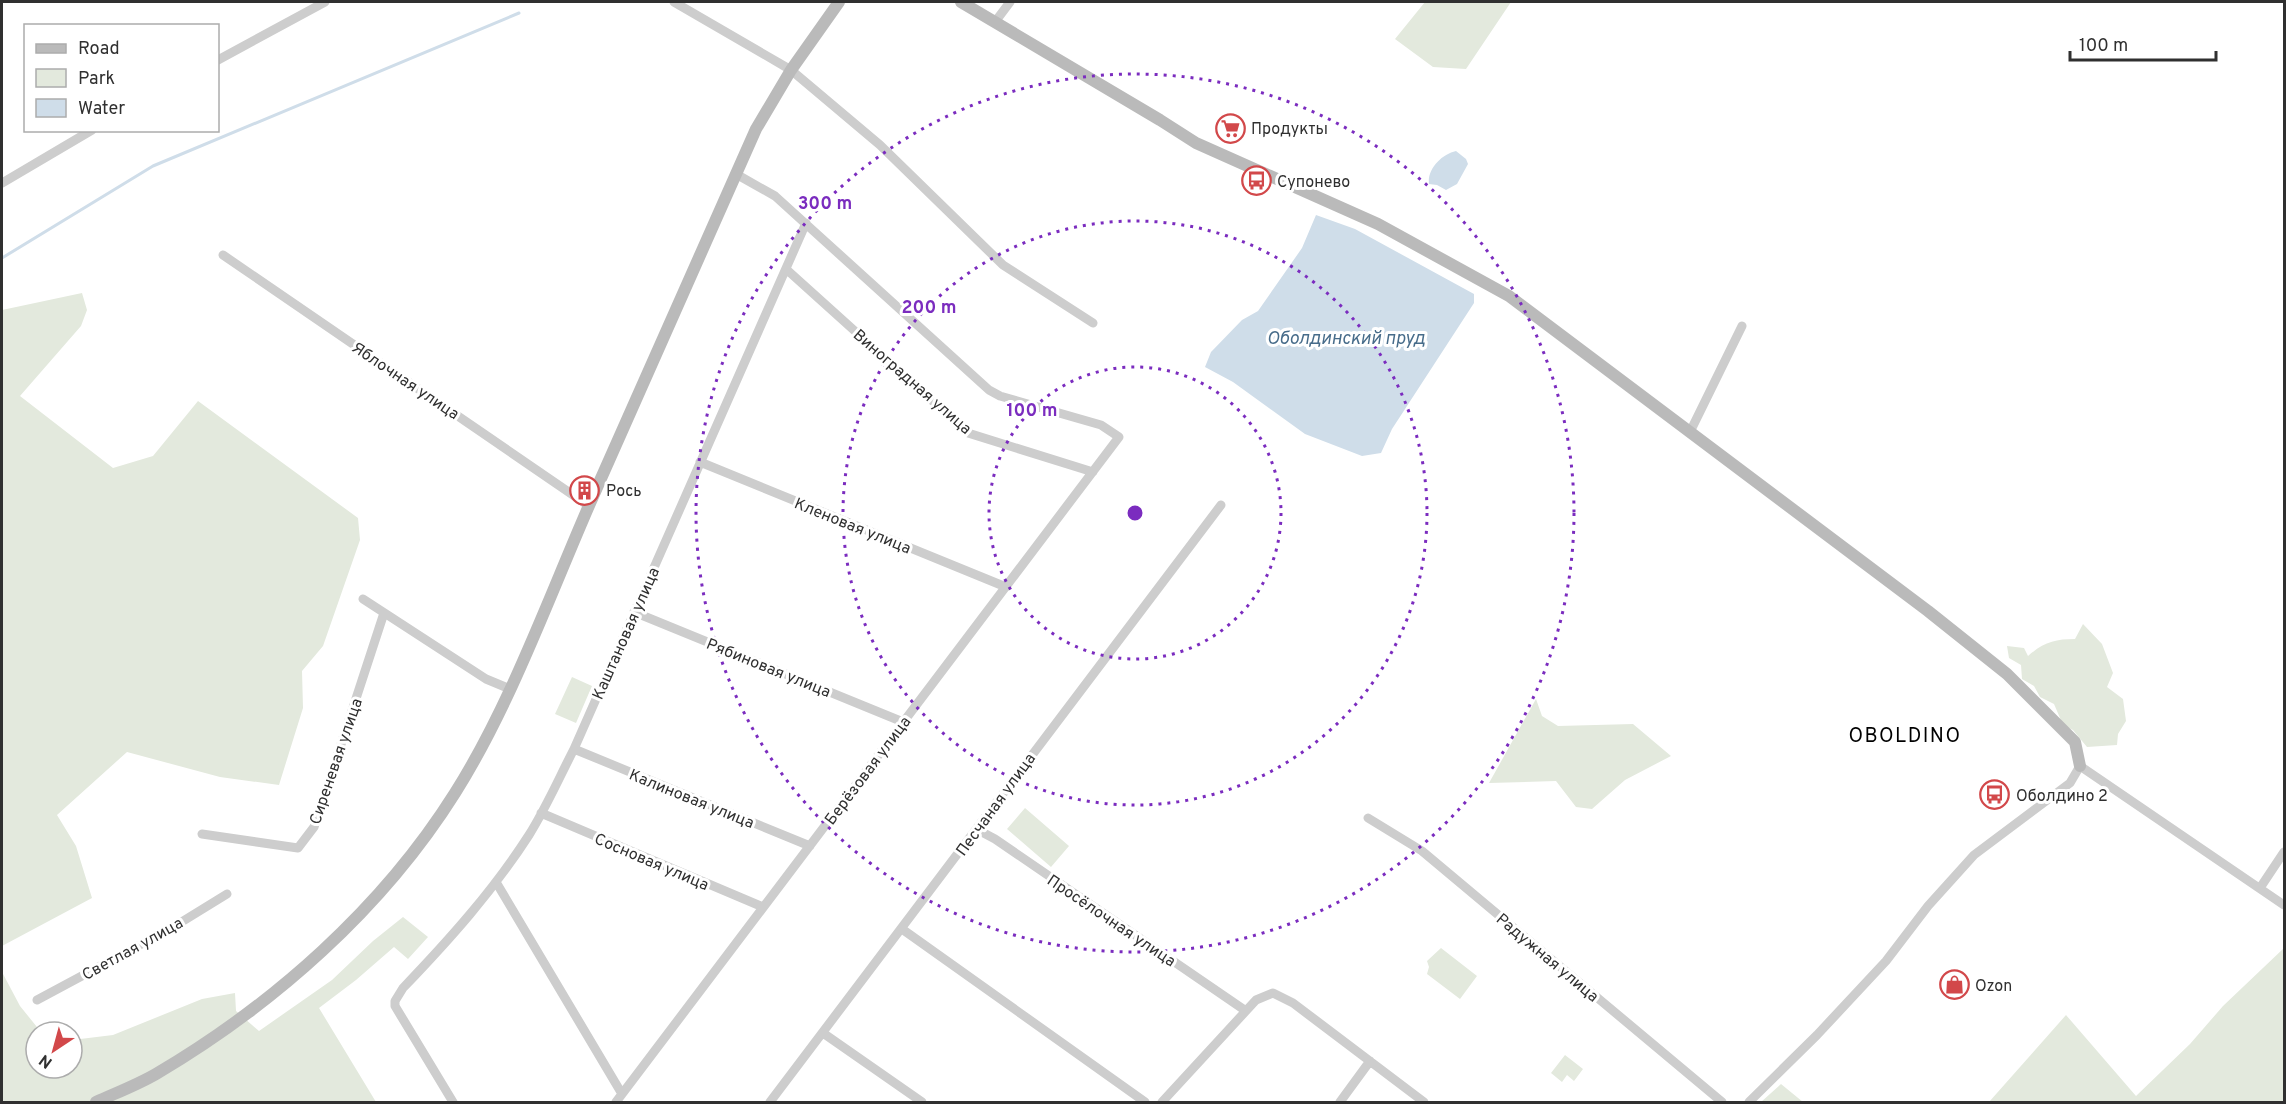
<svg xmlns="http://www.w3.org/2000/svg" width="2286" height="1104" font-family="Overpass,sans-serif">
	<rect width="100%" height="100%" fill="#fff"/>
	<!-- green -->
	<path fill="#e3e9dd" d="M 1425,2 L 1511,2 L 1466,69 L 1433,67 L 1395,39 Z
		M 82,293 L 87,310 L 81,326 L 20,396 L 113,468 L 153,456 L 198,401 L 358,518 L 360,540 L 323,646 L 302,671 L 303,708 L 279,785 L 220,777 L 127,752 L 57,815 L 76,846 L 92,898 L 2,946 L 2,310 Z
		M 2083,624 L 2102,644 L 2113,673 L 2107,687 L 2123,699 L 2126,721 L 2118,734 L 2117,745 L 2087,747 L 2073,730 L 2063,725 L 2054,704 L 2040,697 L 2034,686 L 2022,679 L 2021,665 L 2009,658 L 2007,646 L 2024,648 L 2028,656 C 2044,642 2055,639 2075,639 Z
		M 572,677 L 592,686 L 576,723 L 555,714 Z
		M 1536,699 L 1542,716 L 1558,726 L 1633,724 L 1671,756 L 1625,780 L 1592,809 L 1576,807 L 1556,781 L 1489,783 Z
		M 1025,808 L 1069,846 L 1051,867 L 1007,829 Z
		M 403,917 L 428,937 L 408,959 L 394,947 L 356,980 L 319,1008 L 376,1102 L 2,1102 L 2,972 L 20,1006 L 41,1032 L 36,1032 L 36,1068 L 72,1068 L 72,1040 L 113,1035 L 202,999 L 235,993 L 236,1011 L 259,1031 L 332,980 L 373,941 Z
		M 1441,948 L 1477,976 L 1460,999 L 1427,974 L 1429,967 L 1427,961 Z
		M 2284,948 L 2284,1102 L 1989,1102 L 2066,1015 L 2136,1096 L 2190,1044 L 2223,1006 Z
		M 1565,1055 L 1583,1069 L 1574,1081 L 1567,1075 L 1562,1082 L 1551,1073 Z
		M 1781,1084 L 1803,1102 L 1761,1102 Z"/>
	<!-- water -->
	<path fill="#cfdde9" d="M 1456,151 L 1466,159 L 1468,164 L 1457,184 L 1446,190 L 1437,185 L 1429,184 C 1427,169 1442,154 1456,151 Z
		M 1316,215 L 1355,229 L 1474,294 L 1474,303 L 1392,429 L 1381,453 L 1362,456 L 1305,434 L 1233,382 L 1205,367 L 1211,352 L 1242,320 L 1258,311 L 1302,248 Z"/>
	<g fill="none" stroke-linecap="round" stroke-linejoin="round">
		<!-- stream -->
		<path stroke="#cfdde9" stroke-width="3" d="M 2,258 L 153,166 L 519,13"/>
		<!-- street -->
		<path stroke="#cdcdcd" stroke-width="9" d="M 674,2 L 791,70 L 880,145 L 1003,265 L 1093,323
			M 995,22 L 1010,2
			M 218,60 L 325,2
			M 2,183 L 92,130
			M 223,255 L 589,506
			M 786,269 L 968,433 L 1093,472
			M 1690,432 L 1742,326
			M 700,462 L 1006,587
			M 363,599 L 486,679 L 510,689
			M 634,612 L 903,722
			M 574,749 L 810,846
			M 541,813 L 763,907
			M 1368,818 L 1422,851 L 1722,1102
			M 978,830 L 995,839 L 1246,1011
			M 202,834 L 298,848 L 314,827 L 384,613
			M 496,882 L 622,1094
			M 2260,888 L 2284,852
			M 902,929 L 1145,1102
			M 37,1000 L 175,926 L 227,894
			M 823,1033 L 922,1102
			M 453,1102 L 395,1006 L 395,1001 L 403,988 C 449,940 493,891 529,835 C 546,808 559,778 574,749 L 806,223
			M 616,1102 L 1119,437 L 1101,425 L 1000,396 L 989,390 L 775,196 L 736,174
			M 770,1102 L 1221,505
			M 1162,1102 L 1256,1000 L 1273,993 L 1293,1003 L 1424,1102
			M 1340,1102 L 1370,1061
			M 1749,1102 L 1817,1035 L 1886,961 L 1928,906 L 1974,855 L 2070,783 L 2080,766 L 2284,905"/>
		<!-- secondary -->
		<path stroke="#bababa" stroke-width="12" d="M 961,2 L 1160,120 L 1196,143 L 1378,224 L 1509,296 L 1928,611 L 2007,674 L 2075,742 L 2080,766
			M 96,1102 C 116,1093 137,1085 156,1074 C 273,1005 382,909 455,793 C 510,706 549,597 591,501 C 646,377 701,253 756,129 L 791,70 L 839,2"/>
	</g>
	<!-- distance rings -->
	<g fill="none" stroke="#7b2cbf" stroke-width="3" stroke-dasharray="3 6">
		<circle cx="1135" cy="513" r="146"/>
		<circle cx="1135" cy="513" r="292"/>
		<circle cx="1135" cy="513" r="439"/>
	</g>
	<!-- icons -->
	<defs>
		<symbol id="supermarket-ring" viewBox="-11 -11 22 22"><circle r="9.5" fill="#fff" stroke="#d2484a" stroke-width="1.5"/><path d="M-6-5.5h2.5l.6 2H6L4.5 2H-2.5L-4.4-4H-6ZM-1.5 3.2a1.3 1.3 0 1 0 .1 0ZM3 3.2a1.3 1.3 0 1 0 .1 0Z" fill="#d2484a"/></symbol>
		<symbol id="bus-ring" viewBox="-11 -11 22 22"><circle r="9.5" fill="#fff" stroke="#d2484a" stroke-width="1.5"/><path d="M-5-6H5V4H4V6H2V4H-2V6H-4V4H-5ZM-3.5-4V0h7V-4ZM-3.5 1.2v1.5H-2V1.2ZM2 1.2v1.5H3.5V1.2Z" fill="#d2484a"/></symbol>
		<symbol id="building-ring" viewBox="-11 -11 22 22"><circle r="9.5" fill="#fff" stroke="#d2484a" stroke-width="1.5"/><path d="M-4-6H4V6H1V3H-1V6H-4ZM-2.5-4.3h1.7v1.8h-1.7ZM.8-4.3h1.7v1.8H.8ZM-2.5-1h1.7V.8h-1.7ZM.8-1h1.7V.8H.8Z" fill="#d2484a"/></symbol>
		<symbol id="shop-ring" viewBox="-11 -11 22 22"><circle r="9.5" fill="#fff" stroke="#d2484a" stroke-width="1.5"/><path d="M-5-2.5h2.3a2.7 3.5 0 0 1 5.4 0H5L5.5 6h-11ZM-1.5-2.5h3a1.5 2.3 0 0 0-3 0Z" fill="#d2484a"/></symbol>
	</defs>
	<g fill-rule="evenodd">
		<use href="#supermarket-ring" x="1214" y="112" width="33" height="33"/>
		<use href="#bus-ring" x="1240" y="164" width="33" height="33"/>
		<use href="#building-ring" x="568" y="474" width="33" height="33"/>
		<use href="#bus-ring" x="1978" y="778" width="33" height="33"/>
		<use href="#shop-ring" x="1938" y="968" width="33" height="33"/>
	</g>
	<g text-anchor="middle" stroke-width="6" stroke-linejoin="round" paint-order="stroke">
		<!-- poi labels -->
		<g font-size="16" fill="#303030" stroke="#fff" text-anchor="start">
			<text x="1251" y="134">Продукты</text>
			<text x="1277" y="187">Супонево</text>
			<text x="606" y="496">Рось</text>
			<text x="2016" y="801">Оболдино 2</text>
			<text x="1975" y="991">Ozon</text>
		</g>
		<!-- street labels -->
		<g font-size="16" fill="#303030" stroke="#fff">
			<text transform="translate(406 380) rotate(34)" y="6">Яблочная улица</text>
			<text transform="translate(913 381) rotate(41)" y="6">Виноградная улица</text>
			<text transform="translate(853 525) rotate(22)" y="6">Кленовая улица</text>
			<text transform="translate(625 633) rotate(-66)" y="6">Каштановая улица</text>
			<text transform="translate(769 667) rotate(22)" y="6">Рябиновая улица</text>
			<text transform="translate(335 761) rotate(-71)" y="6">Сиреневая улица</text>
			<text transform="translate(867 770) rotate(-53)" y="6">Берёзовая улица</text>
			<text transform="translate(692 798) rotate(22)" y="6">Калиновая улица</text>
			<text transform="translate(995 804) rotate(-54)" y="6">Песчаная улица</text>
			<text transform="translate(652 861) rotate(23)" y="6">Сосновая улица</text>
			<text transform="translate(1112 920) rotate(34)" y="6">Просёлочная улица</text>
			<text transform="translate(132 948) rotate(-29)" y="6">Светлая улица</text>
			<text transform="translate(1548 957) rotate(40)" y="6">Радужная улица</text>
		</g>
		<!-- water labels -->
		<g font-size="18" font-style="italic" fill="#476c8a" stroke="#fff">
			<text x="1346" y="344">Оболдинский пруд</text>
		</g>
		<!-- quarter labels -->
		<g font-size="20" letter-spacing="1.5" fill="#000" stroke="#fff">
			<text x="1905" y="742">OBOLDINO</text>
		</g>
	</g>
	<circle cx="1135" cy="513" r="9" fill="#7b2cbf" stroke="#fff" stroke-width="3"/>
	<g font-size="18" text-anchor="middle" font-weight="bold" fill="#7b2cbf" stroke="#fff" stroke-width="6" stroke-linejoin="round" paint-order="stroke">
		<text x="825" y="209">300 m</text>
		<text x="929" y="313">200 m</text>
		<text x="1032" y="416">100 m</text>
	</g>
	<!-- border -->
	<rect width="2286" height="1104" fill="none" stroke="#303030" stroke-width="6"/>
	<!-- legend -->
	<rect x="24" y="24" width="195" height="108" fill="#ffffff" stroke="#acacac" stroke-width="1.5"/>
	<rect x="36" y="44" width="30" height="9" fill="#bababa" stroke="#acacac" stroke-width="1.5"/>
	<text x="78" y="54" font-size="18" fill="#303030">Road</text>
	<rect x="36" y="69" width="30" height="18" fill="#e3e9dd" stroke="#acacac" stroke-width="1.5"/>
	<text x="78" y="84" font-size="18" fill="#303030">Park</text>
	<rect x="36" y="99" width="30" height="18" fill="#cfdde9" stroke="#acacac" stroke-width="1.5"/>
	<text x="78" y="114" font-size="18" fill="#303030">Water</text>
	<!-- north arrow -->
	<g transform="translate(54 1050) rotate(216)"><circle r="28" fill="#ffffff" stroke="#acacac" stroke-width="1.5"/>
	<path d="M0-4.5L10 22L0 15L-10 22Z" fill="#d2484a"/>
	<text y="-9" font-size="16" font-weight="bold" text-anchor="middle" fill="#303030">N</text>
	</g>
	<!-- scale -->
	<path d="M2070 51v9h146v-9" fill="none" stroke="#303030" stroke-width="3"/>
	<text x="2079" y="51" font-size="18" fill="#303030" stroke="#ffffff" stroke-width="4.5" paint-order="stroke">100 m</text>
</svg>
